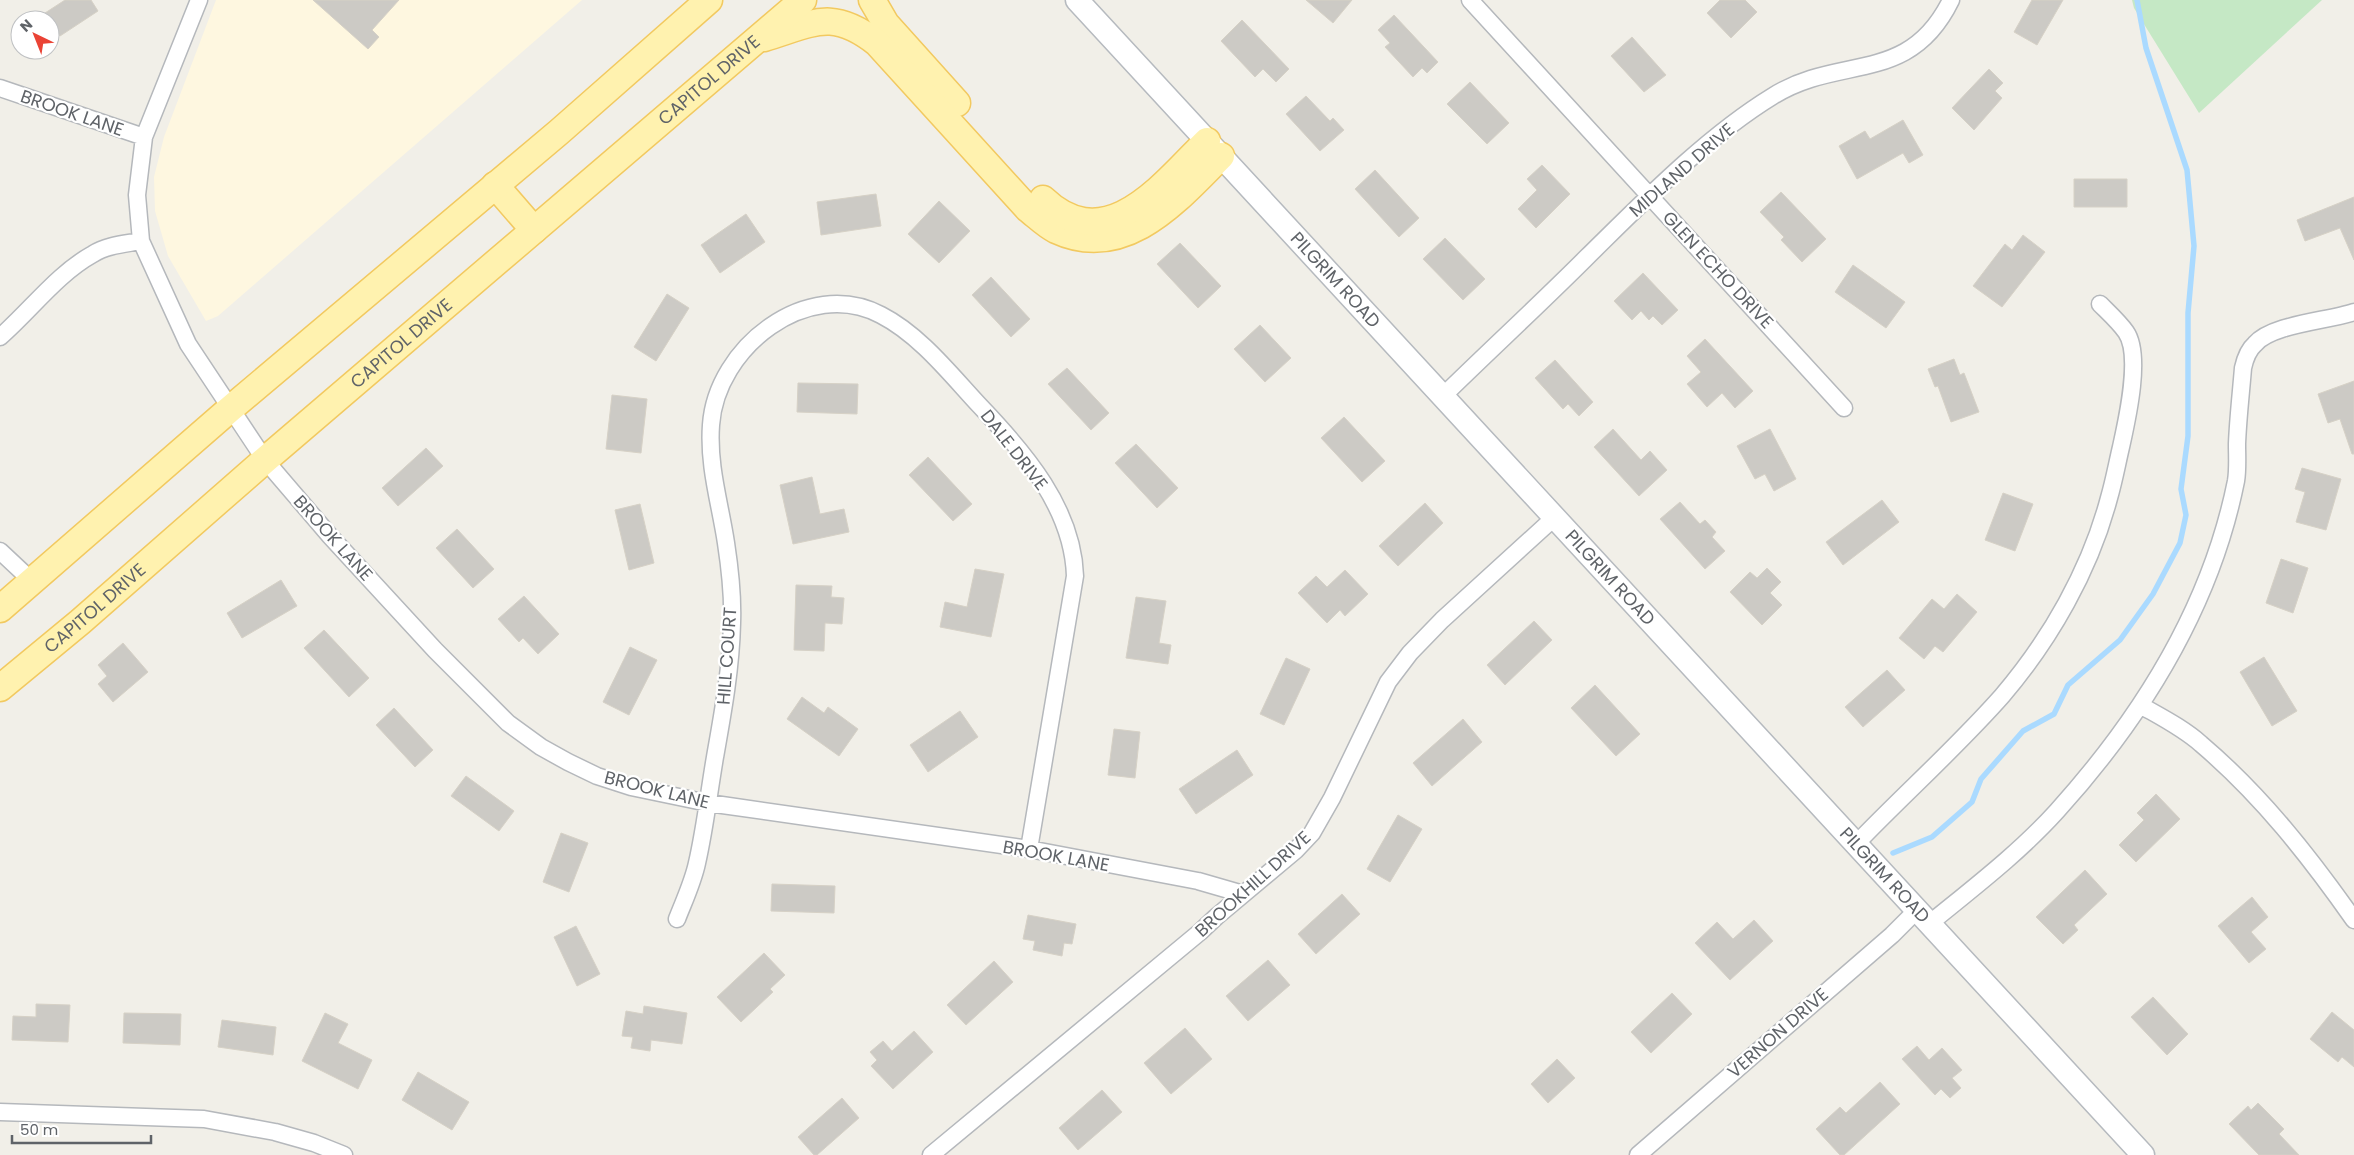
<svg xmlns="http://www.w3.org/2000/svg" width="2354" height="1155" font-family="Poppins,sans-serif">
	<rect width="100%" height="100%" fill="#f1efe8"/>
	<!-- commercial -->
	<path fill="#fef7e0" d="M 216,0 L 582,0 L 218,316 L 206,321 L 168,256 L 155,211 L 154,177 L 164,137 Z"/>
	<!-- green -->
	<path fill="#c5e8c5" d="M 2132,0 L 2322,0 L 2199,113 L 2134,8 Z"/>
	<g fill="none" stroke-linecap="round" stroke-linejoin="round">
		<!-- stream -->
		<path stroke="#aadaff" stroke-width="5.5" d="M 1893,853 L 1932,837 L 1972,802 L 1981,779 L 2023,731 L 2054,714 L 2068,685 L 2120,640 L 2153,594 L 2180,543 L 2186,515 L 2181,489 L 2188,436 L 2188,313 L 2194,246 L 2187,170 L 2146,48 L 2137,0"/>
	</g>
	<!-- building -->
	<path fill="#cccac5" stroke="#d6d1c6" d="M 65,0 L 91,0 L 98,11 L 60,36 L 45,13 Z
		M 313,0 L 399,0 L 372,30 L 379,37 L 368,49 Z
		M 1306,0 L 1352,0 L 1333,23 Z
		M 1720,0 L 1745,0 L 1757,12 L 1731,38 L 1707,13 Z
		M 2032,0 L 2063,0 L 2037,45 L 2014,32 Z
		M 1394,15 L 1438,62 L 1427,73 L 1422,68 L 1413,77 L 1385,47 L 1390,43 L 1378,30 Z
		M 1242,20 L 1289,69 L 1276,82 L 1263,69 L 1255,77 L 1221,41 Z
		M 1632,37 L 1666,75 L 1644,92 L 1611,56 Z
		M 1989,69 L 2003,83 L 1995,91 L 2002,98 L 1974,130 L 1952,108 Z
		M 1470,82 L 1509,123 L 1487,144 L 1447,104 Z
		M 1306,96 L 1330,121 L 1333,118 L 1344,130 L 1320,151 L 1286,114 Z
		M 1903,120 L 1923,155 L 1909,163 L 1903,153 L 1857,179 L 1839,146 L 1865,131 L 1870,139 Z
		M 1542,165 L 1570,194 L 1536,228 L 1518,209 L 1537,190 L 1527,179 Z
		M 1375,170 L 1419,218 L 1399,237 L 1355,189 Z
		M 2074,179 L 2127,179 L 2127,207 L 2074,207 Z
		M 1781,192 L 1826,239 L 1802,262 L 1781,240 L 1784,237 L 1760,212 Z
		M 876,194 L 881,226 L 821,235 L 817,202 Z
		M 2354,197 L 2354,260 L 2340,228 L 2305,241 L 2297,220 Z
		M 939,201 L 970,231 L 939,263 L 908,234 Z
		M 746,214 L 765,242 L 720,273 L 701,245 Z
		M 2023,235 L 2045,252 L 2002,307 L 1973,286 L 2005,244 L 2012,250 Z
		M 1445,238 L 1485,279 L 1463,300 L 1423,259 Z
		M 1180,243 L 1221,286 L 1198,308 L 1157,264 Z
		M 1853,265 L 1905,302 L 1886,328 L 1835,292 Z
		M 1643,273 L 1678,310 L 1662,325 L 1653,316 L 1649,320 L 1641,311 L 1632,320 L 1614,301 Z
		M 991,277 L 1030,319 L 1011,337 L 972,295 Z
		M 667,294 L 689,308 L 656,361 L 634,347 Z
		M 1260,325 L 1291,358 L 1265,382 L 1234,349 Z
		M 1705,339 L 1753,391 L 1735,408 L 1722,393 L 1707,407 L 1687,384 L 1701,372 L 1687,356 Z
		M 1954,359 L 1960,375 L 1964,373 L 1979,412 L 1951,422 L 1938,386 L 1935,387 L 1928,369 Z
		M 1555,360 L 1593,402 L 1579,416 L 1568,404 L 1563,409 L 1535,378 Z
		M 1067,368 L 1109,413 L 1091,430 L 1048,384 Z
		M 2354,381 L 2354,454 L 2352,454 L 2340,419 L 2328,423 L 2318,394 Z
		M 798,383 L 858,384 L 857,414 L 797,412 Z
		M 612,395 L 647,399 L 641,453 L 606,449 Z
		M 1344,417 L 1385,461 L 1362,482 L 1321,438 Z
		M 1613,429 L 1641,460 L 1650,451 L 1667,470 L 1639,496 L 1594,447 Z
		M 1770,429 L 1796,479 L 1774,491 L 1765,474 L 1755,479 L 1737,446 Z
		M 1136,444 L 1178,488 L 1157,508 L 1115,463 Z
		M 426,448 L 443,466 L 398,506 L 382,488 Z
		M 928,457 L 972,504 L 953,521 L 909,475 Z
		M 2302,468 L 2341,479 L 2326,530 L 2296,522 L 2305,492 L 2295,489 Z
		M 812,477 L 820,514 L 844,509 L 849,532 L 793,544 L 780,485 Z
		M 2003,493 L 2033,504 L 2015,551 L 1985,540 Z
		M 1882,500 L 1899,522 L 1843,565 L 1826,542 Z
		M 1680,502 L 1700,524 L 1705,520 L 1716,532 L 1712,537 L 1725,551 L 1705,569 L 1660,519 Z
		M 1425,503 L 1443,523 L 1398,566 L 1379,546 Z
		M 640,504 L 654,563 L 629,570 L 615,510 Z
		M 457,529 L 494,569 L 473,588 L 436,548 Z
		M 2281,559 L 2308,568 L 2293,613 L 2266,603 Z
		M 1767,568 L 1781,582 L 1770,593 L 1782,605 L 1762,625 L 1730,592 L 1750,572 L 1757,578 Z
		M 975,569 L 1004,574 L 991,637 L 940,627 L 945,602 L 967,607 Z
		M 1345,570 L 1368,594 L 1345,616 L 1340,610 L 1327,623 L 1298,593 L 1316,576 L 1327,587 Z
		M 281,580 L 297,606 L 242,638 L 227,613 Z
		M 796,585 L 832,586 L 831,597 L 844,598 L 842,624 L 825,623 L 824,651 L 794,650 Z
		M 1957,594 L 1977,612 L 1943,652 L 1935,646 L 1924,659 L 1899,638 L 1932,599 L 1944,609 Z
		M 524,596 L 559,634 L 538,654 L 523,638 L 519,642 L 498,619 Z
		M 1136,597 L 1166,601 L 1159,643 L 1171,645 L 1168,664 L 1126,658 Z
		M 1534,621 L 1552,640 L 1505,685 L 1487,665 Z
		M 324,630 L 369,678 L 349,697 L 304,648 Z
		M 123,643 L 148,672 L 113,702 L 98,684 L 107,676 L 98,665 Z
		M 630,647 L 657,660 L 629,715 L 603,702 Z
		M 2264,657 L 2297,711 L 2272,726 L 2240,672 Z
		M 1286,658 L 1310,669 L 1284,725 L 1260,714 Z
		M 1887,670 L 1905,690 L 1863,727 L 1845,707 Z
		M 1595,685 L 1640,734 L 1616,756 L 1571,708 Z
		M 802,697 L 824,713 L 828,707 L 858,729 L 839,756 L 787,719 Z
		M 394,708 L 433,750 L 415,767 L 376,725 Z
		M 960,711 L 978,737 L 928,772 L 910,745 Z
		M 1463,719 L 1482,742 L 1432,786 L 1413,763 Z
		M 1114,729 L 1140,732 L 1135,778 L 1108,775 Z
		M 1237,750 L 1253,775 L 1196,814 L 1179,789 Z
		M 466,776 L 514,811 L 499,831 L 451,796 Z
		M 2156,794 L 2180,819 L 2136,862 L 2119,845 L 2144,820 L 2137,813 Z
		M 1398,815 L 1422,829 L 1390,882 L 1367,869 Z
		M 561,833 L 588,843 L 569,892 L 543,882 Z
		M 2085,870 L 2107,894 L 2074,925 L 2078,930 L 2063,944 L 2036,917 Z
		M 772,884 L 835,886 L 834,913 L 771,911 Z
		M 1342,894 L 1360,914 L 1316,954 L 1298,934 Z
		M 2252,897 L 2268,917 L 2251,932 L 2266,949 L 2249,963 L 2218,926 Z
		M 1028,915 L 1076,924 L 1072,944 L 1064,943 L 1062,956 L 1033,950 L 1035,941 L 1023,939 Z
		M 1754,920 L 1773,941 L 1730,980 L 1695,943 L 1717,922 L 1733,939 Z
		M 576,926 L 600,974 L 577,986 L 554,937 Z
		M 764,953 L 785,975 L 770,989 L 773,992 L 741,1022 L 717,997 Z
		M 1268,960 L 1290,985 L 1248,1021 L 1226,996 Z
		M 994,961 L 1013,982 L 966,1025 L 947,1005 Z
		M 1672,993 L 1692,1014 L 1651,1053 L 1631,1032 Z
		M 2153,997 L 2188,1034 L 2167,1055 L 2131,1017 Z
		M 36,1004 L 70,1005 L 68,1042 L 12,1040 L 13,1016 L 36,1017 Z
		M 644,1006 L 687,1013 L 682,1044 L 651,1040 L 650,1051 L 631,1048 L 633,1037 L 622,1036 L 626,1011 L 643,1014 Z
		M 2332,1012 L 2354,1030 L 2354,1067 L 2342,1057 L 2338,1062 L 2310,1039 Z
		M 124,1013 L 181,1014 L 180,1045 L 123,1043 Z
		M 325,1013 L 348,1024 L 338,1043 L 372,1060 L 358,1089 L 302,1061 Z
		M 222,1020 L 276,1027 L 273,1055 L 218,1047 Z
		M 1185,1028 L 1212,1059 L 1171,1094 L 1144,1063 Z
		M 914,1031 L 933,1052 L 893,1089 L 871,1066 L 877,1060 L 870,1052 L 883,1041 L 892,1051 Z
		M 1917,1046 L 1929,1060 L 1942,1048 L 1962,1070 L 1952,1078 L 1961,1088 L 1950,1098 L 1941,1089 L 1935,1095 L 1902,1059 Z
		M 1557,1059 L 1575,1078 L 1548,1103 L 1531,1084 Z
		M 418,1072 L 469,1102 L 452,1130 L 402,1100 Z
		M 1880,1082 L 1900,1104 L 1844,1155 L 1840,1155 L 1816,1129 L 1840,1107 L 1846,1113 Z
		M 1102,1090 L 1122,1112 L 1078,1150 L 1059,1128 Z
		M 842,1098 L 859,1118 L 817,1155 L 814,1155 L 798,1137 Z
		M 2258,1103 L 2284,1129 L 2279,1134 L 2299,1155 L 2259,1155 L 2229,1124 L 2248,1106 L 2251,1110 Z"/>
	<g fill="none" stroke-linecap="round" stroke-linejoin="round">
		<defs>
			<path id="street" d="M 199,0 L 144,137 L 137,195 L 141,241 L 188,344 L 265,460 L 330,536 L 435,650 L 508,723 L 541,747 L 568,762 L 597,776 L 631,787 L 708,803 L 1029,849 L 1198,881 L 1243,894
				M 1470,0 L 1844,408
				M 0,88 L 144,137
				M 0,337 C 31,310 57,274 93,254 C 107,245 125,244 141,241
				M 1443,396 C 1491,349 1540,304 1587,257 C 1643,202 1706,137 1773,96 C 1840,54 1909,86 1951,0
				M 0,551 L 32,581
				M 2140,705 C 2161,717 2183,728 2201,744 C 2261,795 2309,856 2354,920
				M 1856,844 C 1904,794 1956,748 2002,696 C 2050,640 2090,570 2109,498 C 2114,481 2117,464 2121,447 C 2127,420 2142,355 2126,332 C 2119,322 2109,313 2100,304
				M 677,919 C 684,901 693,882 697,863 C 705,828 709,792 715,757 C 723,712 731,668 732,623 C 733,597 730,569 726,543 C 720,503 708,466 711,425 C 716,348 807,276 881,315 C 920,335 951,375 980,406 C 1025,453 1073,509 1075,576 L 1029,849
				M 1929,924 C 1973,888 2019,853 2057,811 C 2141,718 2211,606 2236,481 C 2238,469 2237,456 2237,444 C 2238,418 2241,393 2243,368 C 2245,359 2248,350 2255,344 C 2272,324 2328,321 2354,312
				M 0,1112 L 204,1119 L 275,1132 L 314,1143 L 344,1155
				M 931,1155 L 1200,932 L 1216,917 L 1296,850 L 1312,833 L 1332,798 L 1388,682 L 1410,653 L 1442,620 L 1555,517
				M 1638,1155 L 1892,935 L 1917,910"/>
			<g id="secondary">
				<path id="s1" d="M 1077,0 L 2143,1155"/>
			</g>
			<g id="primary">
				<path d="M 872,0 L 886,24 L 957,103"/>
				<path d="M 764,38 C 814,23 832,8 877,43 L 1028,209 C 1037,216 1046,225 1056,230 C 1125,262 1177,200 1221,156"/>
				<path d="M 495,185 L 534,230"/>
				<path d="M 1043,199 C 1107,260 1164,183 1207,141"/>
				<path d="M 0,609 L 230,409 L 559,132 L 709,0"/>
				<path id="s2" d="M 0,688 L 80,622 L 265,460 L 803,0"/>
			</g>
		</defs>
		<!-- street casing -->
		<use href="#street" stroke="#b5b8bc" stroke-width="19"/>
		<!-- secondary casing -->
		<use href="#secondary" stroke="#b6babf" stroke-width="25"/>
		<!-- primary casing -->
		<use href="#primary" stroke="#f2c960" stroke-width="29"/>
		<!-- street -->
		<use href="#street" stroke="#fff" stroke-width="16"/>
		<!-- secondary -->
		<use href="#secondary" stroke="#fff" stroke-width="22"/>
		<!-- primary -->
		<use href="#primary" stroke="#fff2af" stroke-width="26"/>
	</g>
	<g text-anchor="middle" stroke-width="4.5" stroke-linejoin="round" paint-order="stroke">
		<!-- street labels -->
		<g font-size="18" fill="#5f6368" stroke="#fff">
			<text dy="6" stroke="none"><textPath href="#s2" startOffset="934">CAPITOL DRIVE</textPath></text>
			<text transform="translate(72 113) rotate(19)" y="6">BROOK LANE</text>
			<text transform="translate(1682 170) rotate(-41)" y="6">MIDLAND DRIVE</text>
			<text transform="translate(1718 270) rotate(47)" y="6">GLEN ECHO DRIVE</text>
			<text dy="6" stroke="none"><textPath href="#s1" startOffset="381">PILGRIM ROAD</textPath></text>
			<text dy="6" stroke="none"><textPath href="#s2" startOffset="529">CAPITOL DRIVE</textPath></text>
			<text transform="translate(1014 450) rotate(52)" y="6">DALE DRIVE</text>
			<text transform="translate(333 538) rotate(48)" y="6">BROOK LANE</text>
			<text dy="6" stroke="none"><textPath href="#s1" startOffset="786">PILGRIM ROAD</textPath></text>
			<text dy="6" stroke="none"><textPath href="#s2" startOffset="124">CAPITOL DRIVE</textPath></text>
			<text transform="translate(727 656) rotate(-86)" y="6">HILL COURT</text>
			<text transform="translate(657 790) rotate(14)" y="6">BROOK LANE</text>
			<text transform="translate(1056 856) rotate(10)" y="6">BROOK LANE</text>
			<text dy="6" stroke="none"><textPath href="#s1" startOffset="1191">PILGRIM ROAD</textPath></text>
			<text transform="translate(1253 884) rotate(-42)" y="6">BROOKHILL DRIVE</text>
			<text transform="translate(1778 1033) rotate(-41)" y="6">VERNON DRIVE</text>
		</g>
	</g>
	<!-- north arrow -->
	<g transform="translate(35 35) rotate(317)"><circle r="24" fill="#ffffff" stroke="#bfc1c3"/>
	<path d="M0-4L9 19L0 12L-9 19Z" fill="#ea4335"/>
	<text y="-8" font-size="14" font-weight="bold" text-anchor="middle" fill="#5f6368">N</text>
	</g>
	<!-- scale -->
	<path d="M12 1135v8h139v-8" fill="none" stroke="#5f6368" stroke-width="2.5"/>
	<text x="20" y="1135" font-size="15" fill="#5f6368" stroke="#ffffff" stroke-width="4" paint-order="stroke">50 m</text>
</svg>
